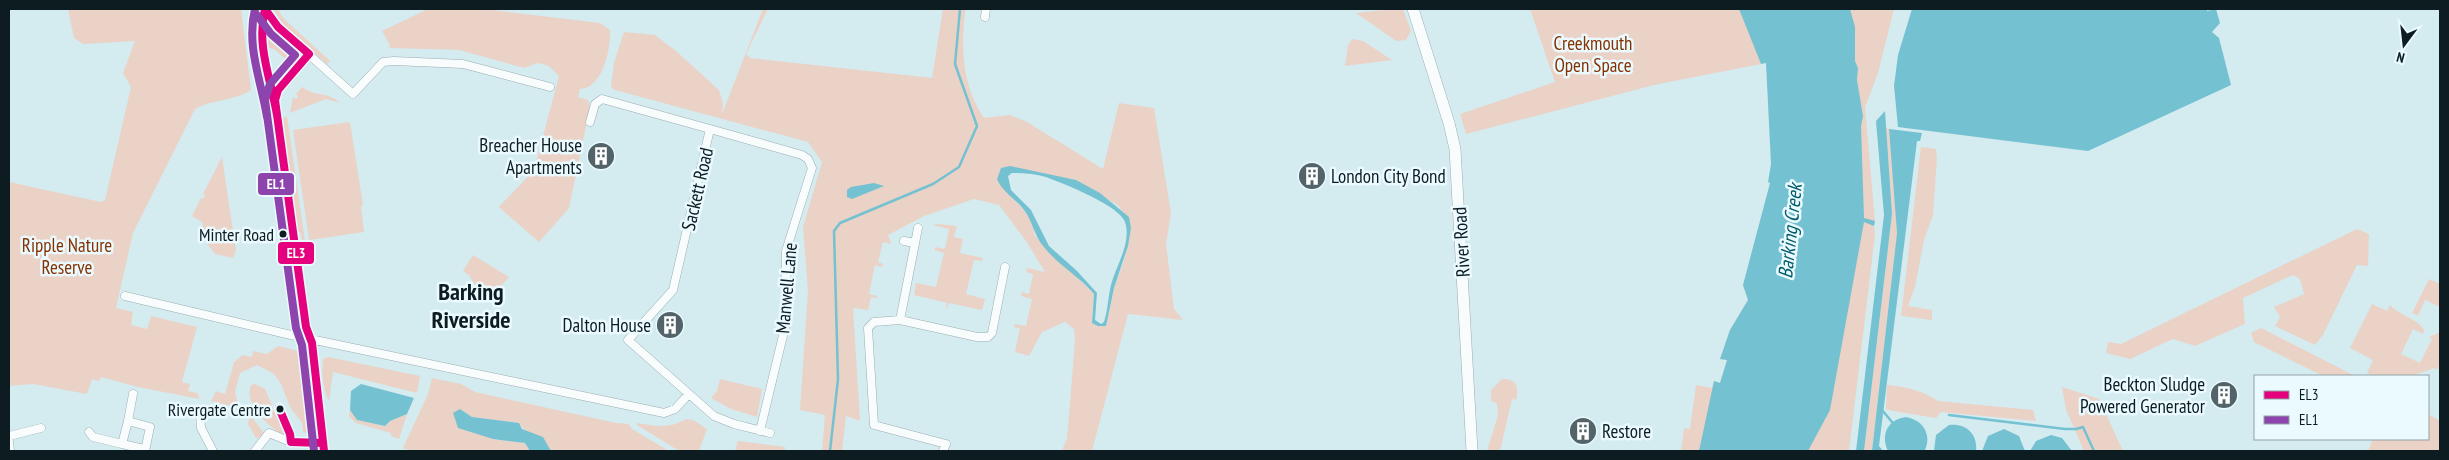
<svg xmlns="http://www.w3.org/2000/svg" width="2449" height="460" font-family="'PT Sans Narrow',sans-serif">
	<rect width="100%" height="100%" fill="#d4ebf0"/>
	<!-- green -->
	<path fill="#ebd2c6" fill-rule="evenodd" d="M 68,9 L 241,9 L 251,90 C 235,101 212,99 195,109 L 133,233 L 116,308 L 133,312 L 131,325 L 147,329 L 151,316 L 197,327 L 182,382 L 190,384 L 188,391 L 197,393 L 200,399 L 138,387 L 101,377 L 99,381 L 92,379 L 87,394 L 33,384 L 9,386 L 9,182 L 101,202 L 105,200 L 131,87 L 123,73 L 135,41 L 83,44 L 74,38 Z
		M 273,9 L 278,9 L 283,18 L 330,61 L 327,64 L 285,27 Z
		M 428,9 L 483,9 L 600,23 L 610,30 C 611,48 603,88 580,89 L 578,97 L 588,100 L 590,107 L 569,208 L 539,242 L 499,207 L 534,170 L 559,76 L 549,66 L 538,63 L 524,68 L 459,50 L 389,48 L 390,45 L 382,31 Z
		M 763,9 L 768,9 L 746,54 L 750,58 L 932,78 L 943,9 L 969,9 L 965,11 C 961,49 962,86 984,118 L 1010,115 L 1027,122 L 1103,169 L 1119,103 L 1154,108 L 1171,213 L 1166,244 L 1174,309 L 1183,320 L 1128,314 L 1092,451 L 1057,451 L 1062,450 L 1067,439 L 1075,341 L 1074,329 L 1065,322 L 1042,332 L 1029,356 L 1015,352 L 1020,328 L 1014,327 L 1015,324 L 1026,326 L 1032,299 L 1021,296 L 1022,292 L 1029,294 L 1033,274 L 1026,272 L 1027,268 L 1045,272 L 1026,241 L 999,205 L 974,199 L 924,216 L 888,235 L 891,244 L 883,242 L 878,262 L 883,264 L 882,267 L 875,265 L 869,294 L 877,296 L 877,298 L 871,297 L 868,310 L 853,308 L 860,421 L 846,416 L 842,451 L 822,451 L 825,415 L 800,410 L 808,290 L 803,227 L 822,162 L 808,142 L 615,90 L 611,87 L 614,63 L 624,32 L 655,35 L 676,51 L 719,90 L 723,104 L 722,114 ZM 1001,168 L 1076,180 L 1119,206 L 1131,228 L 1124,261 L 1114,288 L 1106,326 L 1092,323 L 1094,294 L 1035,236 L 1031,221 L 1023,209 L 1012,198 Z
		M 1393,9 L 1403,9 L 1411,31 L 1406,40 L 1396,41 L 1356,13 Z
		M 1530,9 L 1761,9 L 1753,44 L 1761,64 L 1654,85 L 1466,134 L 1460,114 L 1555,82 Z
		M 1840,9 L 1894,9 L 1878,73 L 1865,107 L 1875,221 L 1860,219 Z
		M 263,25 L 296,51 L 298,55 L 291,64 L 274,49 L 265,47 Z
		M 1352,39 L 1363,41 L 1392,60 L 1345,66 L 1348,45 Z
		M 261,56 L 271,118 L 265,119 L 255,57 Z
		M 302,87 C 317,98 325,90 340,103 L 326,99 L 290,113 L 293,97 L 296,99 L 298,97 L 296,94 Z
		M 287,116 L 307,255 L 303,255 L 301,233 L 298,231 L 282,119 Z
		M 350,122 L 363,205 L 361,206 L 364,232 L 309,240 L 293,130 Z
		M 1886,128 L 1889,129 L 1897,233 L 1872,451 L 1864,451 L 1892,214 Z
		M 1921,147 L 1936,149 L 1937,158 L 1933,215 L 1924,240 L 1915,287 L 1908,306 L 1932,310 L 1932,320 L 1901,316 Z
		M 222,157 L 233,231 L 230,232 L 231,237 L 234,237 L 236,250 L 233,258 L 215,254 L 206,242 L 202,222 L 192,216 L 201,198 L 203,199 L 205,195 L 203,194 Z
		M 1864,221 L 1874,226 L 1875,235 L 1849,451 L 1808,451 L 1805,445 Z
		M 937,224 L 957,226 L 954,237 L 963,239 L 960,253 L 983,258 L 982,261 L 974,260 L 966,294 L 985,299 L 982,310 L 949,303 L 947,309 L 946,309 L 947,303 L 914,295 L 916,283 L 936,287 L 944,253 L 935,250 L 935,247 L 945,249 L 949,229 L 933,225 Z
		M 2357,229 L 2369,234 L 2368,266 L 2357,265 L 2323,335 L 2315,345 L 2275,326 L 2280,317 L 2274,307 L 2304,294 L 2300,279 L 2293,275 L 2243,298 L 2245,324 L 2195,346 L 2173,339 L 2130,359 L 2106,353 L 2108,342 L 2121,344 Z
		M 473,255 L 509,277 L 485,303 L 469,275 L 463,271 Z
		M 1758,261 L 1711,451 L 1681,451 L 1684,428 L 1690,429 L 1696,385 L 1712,388 L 1714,381 L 1720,383 L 1727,360 L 1720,359 L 1730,330 L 1748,300 L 1743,285 Z
		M 2429,279 L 2440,284 L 2440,307 L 2425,300 L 2418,316 L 2412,313 Z
		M 2372,304 L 2387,311 L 2390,305 C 2400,316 2417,318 2424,330 L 2423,334 L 2413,329 L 2401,354 L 2420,363 L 2432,339 L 2429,337 L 2440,332 L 2440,363 L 2437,370 L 2434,368 C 2414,376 2386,383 2367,373 L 2373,360 L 2350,348 Z
		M 2261,328 L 2355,376 L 2323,376 L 2254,342 L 2251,333 Z
		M 278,346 L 302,352 L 314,429 L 310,434 L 303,432 L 302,423 L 290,407 L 281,384 L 274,374 L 257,365 L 240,373 L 235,392 L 238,404 L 237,407 L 248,412 L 264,433 L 261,437 L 256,438 L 248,424 L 249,419 C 240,406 226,405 211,401 L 216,391 L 225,394 L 234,362 L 243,355 L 252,357 L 253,351 L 267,354 Z
		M 328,357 L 420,376 L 417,393 L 333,372 L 329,401 C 323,390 321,371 323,359 Z
		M 432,378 L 461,384 L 475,392 L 616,423 L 629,424 L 632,429 L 669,451 L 551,451 C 544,434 527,437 519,423 L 472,417 L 460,409 L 493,439 L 525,443 L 530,451 L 540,451 L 412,451 L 403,448 L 428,394 Z
		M 720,379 L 762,389 L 757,417 L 731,409 L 711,398 L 717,391 Z
		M 1502,379 C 1517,378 1519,388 1516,400 L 1512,399 L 1500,451 L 1487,451 L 1498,415 L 1497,403 L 1491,401 L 1491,390 Z
		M 255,384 L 265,389 L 285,436 C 270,428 243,405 251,385 Z
		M 1887,385 C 1906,387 1922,390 1938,401 L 2033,410 L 2036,421 L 1941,412 L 1936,418 L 1893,411 L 1886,409 Z
		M 2062,387 L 2099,399 L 2123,451 L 2084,451 L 2066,410 Z
		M 350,410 L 357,420 L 385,426 L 390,421 L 407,414 L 399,439 L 391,436 L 391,433 L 356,423 L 349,416 Z
		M 2428,414 L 2440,421 L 2440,451 L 2368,451 L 2373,439 L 2428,439 Z
		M 686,419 L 693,420 L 707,429 L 699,451 L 679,451 L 637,425 L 637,423 C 655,426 670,429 686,419 Z
		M 738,441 L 785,447 L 785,451 L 735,451 Z"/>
	<!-- water -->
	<path fill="#74c1d2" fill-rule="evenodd" d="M 1739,9 L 1850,9 L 1855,27 L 1855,61 L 1858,68 L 1857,80 L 1863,116 L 1861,126 L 1864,218 L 1875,221 L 1874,226 L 1864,222 L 1830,410 L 1808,451 L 1699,451 L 1714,381 L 1720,383 L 1727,360 L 1720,359 L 1730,330 L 1748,300 L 1743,285 L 1770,183 L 1768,182 L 1771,164 L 1766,63 L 1761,64 Z
		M 1912,9 L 2207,9 L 2207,11 L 2216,9 L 2220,23 L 2212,32 L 2219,38 L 2231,85 L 2088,151 L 1898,127 L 1894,86 L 1898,55 Z
		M 1885,111 L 1892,214 L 1864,451 L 1856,451 L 1884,215 L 1876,121 Z
		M 1889,129 L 1922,133 L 1920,141 L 1917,141 L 1879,446 L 1883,451 L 1872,451 L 1897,233 Z
		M 1010,166 L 1076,180 L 1100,193 L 1129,217 L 1131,228 L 1128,246 L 1114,288 L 1106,326 L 1098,326 L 1092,323 L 1094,294 C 1080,277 1059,266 1044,247 C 1034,236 1033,222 1024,210 C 1016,199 1002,192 997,179 L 1001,168 ZM 1012,173 C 1023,173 1036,174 1046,177 C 1064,184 1119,205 1125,222 C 1132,243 1116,265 1111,285 C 1108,297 1108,310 1104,322 L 1101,324 L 1095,320 L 1097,293 L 1077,271 L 1049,246 L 1031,210 L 1011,190 L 1008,176 Z
		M 874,183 L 884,186 L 852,199 L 847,197 L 847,190 L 851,187 Z
		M 361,384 L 414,398 L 407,414 L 390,421 L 385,426 L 357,420 L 350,410 L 351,391 Z
		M 460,409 L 472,417 L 519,423 L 522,429 L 543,437 L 551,451 L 530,451 L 525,443 L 493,439 L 458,428 L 453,413 Z
		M 1906,417 C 1923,420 1932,434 1925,450 L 1888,451 C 1880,435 1888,419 1906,417 Z
		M 1949,425 C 1966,423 1978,434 1976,451 L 1934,451 L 1936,435 Z
		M 2004,429 L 2019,436 L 2025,451 L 1982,451 L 1988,436 Z
		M 2051,435 L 2062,438 L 2072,451 L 2030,451 L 2036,441 Z"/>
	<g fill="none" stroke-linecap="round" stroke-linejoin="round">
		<!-- stream -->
		<path stroke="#74c1d2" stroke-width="2.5" d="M 1882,410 L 1892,422
			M 1949,415 L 2065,429 L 2076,429 L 2083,427 L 2094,451
			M 830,451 L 838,379 L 834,231 L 840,223 L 933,184 L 959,167 L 977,126 L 955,64 L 960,9"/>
		<defs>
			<path id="street" d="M 265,9 L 278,27 L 353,94 L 383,62 L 394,61 L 463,64 L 550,87
				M 985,17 L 986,9
				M 309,54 L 278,90 L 275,100 L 306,327 L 312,343 L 324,451
				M 590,122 L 595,104 L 602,99 L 710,129 L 673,290 L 628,340 L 714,416 L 734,424 L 770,433
				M 710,129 L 802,155 L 808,159 L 812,168 L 786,251 L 786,323 L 760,431
				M 904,241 L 915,243
				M 125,296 L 291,335 L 664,413 L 675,409 L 688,395
				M 900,320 L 918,228
				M 191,411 L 200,413 L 201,428 L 213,451
				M 128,421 L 133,394
				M 89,432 L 93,437 L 122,444
				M 9,436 L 41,428
				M 9,442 L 10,451
				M 144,449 L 122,444 L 128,421 L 150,427 L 145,451
				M 255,451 L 269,433 L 291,442 L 323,443
				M 943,451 L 946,444 L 874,425 L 868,328 L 874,322 L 900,320 L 977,337 L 988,337 L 992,333 L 1005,267"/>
			<path id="secondary" d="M 1413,9 L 1449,123 L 1455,149 L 1472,451"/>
		</defs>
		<!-- street casing -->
		<use href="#street" stroke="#9badb1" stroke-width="9"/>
		<!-- secondary casing -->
		<use href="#secondary" stroke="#9badb1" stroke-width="12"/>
		<!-- street -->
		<use href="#street" stroke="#f9fcfd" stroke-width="8"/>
		<!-- secondary -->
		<use href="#secondary" stroke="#f9fcfd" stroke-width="11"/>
		<defs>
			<path id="bus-1" d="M 265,9 L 278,27 L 309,54 L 278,90 L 275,100 L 306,327 L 312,343 L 324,451
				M 265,9 C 256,46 271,79 277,115
				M 279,408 L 290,434 L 291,442 L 323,443"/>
			<path id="bus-2" d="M 255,9 C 246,46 261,80 267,117
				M 257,15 L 271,34 L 295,55 L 270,84 L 265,100 L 296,328 L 302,345 L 314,451"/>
		</defs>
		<!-- bus-1 casing -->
		<use href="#bus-1" stroke="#eafafe" stroke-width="11"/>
		<!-- bus-2 casing -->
		<use href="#bus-2" stroke="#eafafe" stroke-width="11"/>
		<!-- bus-1 -->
		<use href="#bus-1" stroke="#e5007d" stroke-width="8"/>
		<!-- bus-2 -->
		<use href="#bus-2" stroke="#8e44ad" stroke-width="8"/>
	</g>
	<!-- icons -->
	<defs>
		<symbol id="building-disc" viewBox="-11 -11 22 22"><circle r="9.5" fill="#526469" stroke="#eafafe"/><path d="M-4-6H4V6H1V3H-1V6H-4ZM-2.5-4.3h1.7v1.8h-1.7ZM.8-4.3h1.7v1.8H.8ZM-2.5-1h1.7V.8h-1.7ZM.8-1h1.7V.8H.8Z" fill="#fff"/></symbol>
	</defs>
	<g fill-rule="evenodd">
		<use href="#building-disc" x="585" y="140" width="32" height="32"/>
		<use href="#building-disc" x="1296" y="160" width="32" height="32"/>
		<use href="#building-disc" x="654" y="309" width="32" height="32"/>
		<use href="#building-disc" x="2208" y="379" width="32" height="32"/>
		<use href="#building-disc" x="1567" y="415" width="32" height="32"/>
	</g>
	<!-- markers -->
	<g fill="#0c1c20" stroke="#eafafe" stroke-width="2">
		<circle cx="283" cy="234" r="4.5"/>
		<circle cx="280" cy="409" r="4.5"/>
	</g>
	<g text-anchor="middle" stroke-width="5" stroke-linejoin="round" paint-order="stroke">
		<!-- bus labels -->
		<g font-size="18" fill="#0c1c20" stroke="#eafafe" text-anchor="end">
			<text x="274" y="241">Minter Road</text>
			<text x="271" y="416">Rivergate Centre</text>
		</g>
		<!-- park labels -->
		<g font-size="19" fill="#863100" stroke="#eafafe">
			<text x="1593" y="50">Creekmouth<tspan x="1593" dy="22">Open Space</tspan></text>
			<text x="67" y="252">Ripple Nature<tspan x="67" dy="22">Reserve</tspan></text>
		</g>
		<!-- poi labels -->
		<g font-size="19" fill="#0c1c20" stroke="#eafafe" text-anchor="end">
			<text x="582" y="152">Breacher House<tspan x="582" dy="22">Apartments</tspan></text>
			<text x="1331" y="183" text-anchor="start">London City Bond</text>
			<text x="651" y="332">Dalton House</text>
			<text x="2205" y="391">Beckton Sludge<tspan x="2205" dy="22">Powered Generator</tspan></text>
			<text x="1602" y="438" text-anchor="start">Restore</text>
		</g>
		<!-- street labels -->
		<g font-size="19" fill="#0c1c20" stroke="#eafafe">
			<text transform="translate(697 189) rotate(-77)" y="7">Sackett Road</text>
			<text transform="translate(1461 242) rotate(-93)" y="7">River Road</text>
			<text transform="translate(786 288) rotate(-85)" y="7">Manwell Lane</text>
		</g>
		<!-- water labels -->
		<g font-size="20" font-style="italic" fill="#005b6a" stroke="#eafafe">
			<text transform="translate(1790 231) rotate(-84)" y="7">Barking Creek</text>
		</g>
		<!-- district labels -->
		<g font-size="24" font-weight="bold" fill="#0c1c20" stroke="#eafafe">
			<text x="471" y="300">Barking<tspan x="471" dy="28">Riverside</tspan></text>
		</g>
	</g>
	<g stroke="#eafafe" stroke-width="2">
		<rect x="257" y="172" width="38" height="24" rx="5" fill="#8e44ad"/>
		<rect x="277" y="241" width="38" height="24" rx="5" fill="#e5007d"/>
	</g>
	<g font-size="14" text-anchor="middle" font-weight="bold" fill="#fff">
		<text x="276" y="189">EL1</text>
		<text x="296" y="258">EL3</text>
	</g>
	<!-- border -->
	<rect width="2449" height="460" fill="none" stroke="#0c1c20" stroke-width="20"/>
	<!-- legend -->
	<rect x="2254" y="375" width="175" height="65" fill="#eafafe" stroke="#91a1a5"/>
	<rect x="2264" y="391" width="25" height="8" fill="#e5007d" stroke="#91a1a5"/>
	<text x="2299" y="400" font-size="15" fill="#0c1c20">EL3</text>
	<rect x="2264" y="416" width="25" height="8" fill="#8e44ad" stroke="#91a1a5"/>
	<text x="2299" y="425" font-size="15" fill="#0c1c20">EL1</text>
	<!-- north arrow -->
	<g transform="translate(2404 45) rotate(195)" stroke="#eafafe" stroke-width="4" paint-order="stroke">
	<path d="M0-4L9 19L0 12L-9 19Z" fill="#0c1c20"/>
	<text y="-8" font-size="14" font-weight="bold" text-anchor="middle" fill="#0c1c20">N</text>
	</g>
</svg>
